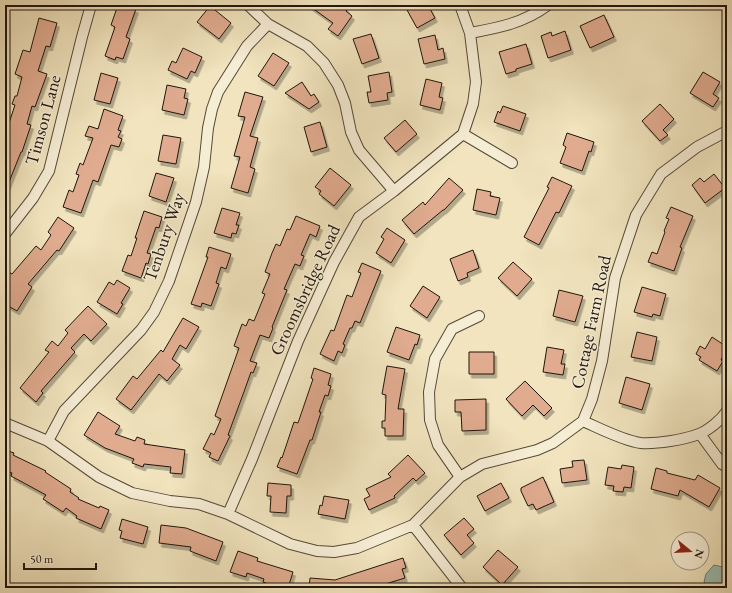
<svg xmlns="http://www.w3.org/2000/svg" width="732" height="593" font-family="'EB Garamond',serif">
	<defs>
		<filter id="shadow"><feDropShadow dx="2.5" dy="4" stdDeviation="0" flood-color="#0004"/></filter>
	</defs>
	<rect width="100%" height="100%" fill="#f1e4be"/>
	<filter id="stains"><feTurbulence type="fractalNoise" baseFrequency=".005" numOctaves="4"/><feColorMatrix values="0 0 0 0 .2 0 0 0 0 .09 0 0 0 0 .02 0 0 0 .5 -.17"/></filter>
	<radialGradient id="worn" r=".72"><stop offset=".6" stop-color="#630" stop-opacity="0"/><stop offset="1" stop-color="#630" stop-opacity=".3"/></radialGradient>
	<!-- water -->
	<path fill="#9bbeb3" stroke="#697b70" d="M 714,565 L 727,568 L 727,588 L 714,588 L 704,582 L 706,574 Z"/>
	<!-- building -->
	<path fill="#e0ab8f" stroke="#1f160c" filter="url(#shadow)" d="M 118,5 L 130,5 L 129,7 L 136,9 L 126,37 L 130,39 L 123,59 L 116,57 L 115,60 L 105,56 L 115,27 L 111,25 Z
		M 308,5 L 342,5 L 347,9 L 346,11 L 352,16 L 338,36 L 328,29 L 333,23 Z
		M 410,5 L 428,5 L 435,18 L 417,28 L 407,10 L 412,8 Z
		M 210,6 L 231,23 L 219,39 L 197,22 Z
		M 604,15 L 614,37 L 590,48 L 580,26 Z
		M 39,18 L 57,23 L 50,47 L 46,46 L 38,71 L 47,74 L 35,107 L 32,106 L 27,124 L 31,125 L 22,152 L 21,152 L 5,192 L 5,135 L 15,105 L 12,104 L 15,96 L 17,96 L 22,77 L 15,74 L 23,50 L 30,52 Z
		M 565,31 L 571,50 L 548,58 L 541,36 L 551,32 L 552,36 Z
		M 371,34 L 379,58 L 362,64 L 353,39 Z
		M 435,35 L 438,50 L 443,48 L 445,59 L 424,64 L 418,39 Z
		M 526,44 L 532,64 L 516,69 L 516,71 L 506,74 L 499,52 Z
		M 183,48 L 202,57 L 195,73 L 191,71 L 187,79 L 168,70 L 172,61 L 176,63 Z
		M 273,53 L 289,63 L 274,86 L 258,76 Z
		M 389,72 L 392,92 L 387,93 L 388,100 L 369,103 L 367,92 L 371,92 L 368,76 Z
		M 703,72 L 720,82 L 713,94 L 719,98 L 713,107 L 690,93 Z
		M 101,73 L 118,78 L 110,104 L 94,100 Z
		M 426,79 L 442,83 L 439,97 L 443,98 L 440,110 L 420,105 Z
		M 302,82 L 311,96 L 314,94 L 319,102 L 309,109 L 285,93 Z
		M 167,85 L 186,89 L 184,98 L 188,99 L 184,115 L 162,110 Z
		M 245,92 L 263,97 L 250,136 L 258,138 L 250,167 L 255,169 L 248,193 L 231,188 L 240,157 L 234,156 L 245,117 L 238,116 Z
		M 660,104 L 674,119 L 663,130 L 668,135 L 660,141 L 642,121 Z
		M 503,106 L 526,114 L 520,131 L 494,122 L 498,111 L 500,113 Z
		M 104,109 L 123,116 L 118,130 L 121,131 L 118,137 L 122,139 L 119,147 L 111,145 L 98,182 L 93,180 L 81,213 L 63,207 L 69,190 L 73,192 L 79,175 L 76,174 L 80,163 L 83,165 L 93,138 L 85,136 L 89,126 L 98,129 Z
		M 405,120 L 417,134 L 396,152 L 384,138 Z
		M 320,122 L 327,147 L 311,152 L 304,127 Z
		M 567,133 L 594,142 L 591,152 L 589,151 L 582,171 L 560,163 L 566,147 L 563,145 Z
		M 163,135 L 181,138 L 176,164 L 158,161 Z
		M 330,168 L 351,185 L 334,206 L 319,194 L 321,191 L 315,187 Z
		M 156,173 L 174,178 L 166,202 L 149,196 Z
		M 714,174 L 725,188 L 705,203 L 692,185 L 700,178 L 704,182 Z
		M 552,177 L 572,186 L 559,213 L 556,212 L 539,245 L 524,237 L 549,188 L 547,187 Z
		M 449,178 L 463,190 L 444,210 L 443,210 L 414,234 L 402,220 L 423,202 L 425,205 Z
		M 477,189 L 491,192 L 490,196 L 500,198 L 496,215 L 473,210 Z
		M 671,207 L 693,216 L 680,247 L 682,248 L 674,271 L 648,262 L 652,252 L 657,254 L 665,232 L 664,231 L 669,219 L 666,218 Z
		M 222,208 L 240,213 L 236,225 L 239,225 L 236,234 L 232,233 L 231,238 L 214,233 Z
		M 144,211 L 162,217 L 159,228 L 156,227 L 147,253 L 151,254 L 148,264 L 146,263 L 141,278 L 122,271 L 128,255 L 131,256 L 137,238 L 135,238 Z
		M 296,216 L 320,226 L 316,237 L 310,234 L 301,255 L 304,256 L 300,266 L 295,264 L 284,289 L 287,290 L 272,327 L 273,328 L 269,338 L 260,335 L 250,361 L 257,363 L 253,373 L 251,372 L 245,389 L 228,435 L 230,436 L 218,461 L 209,457 L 211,453 L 203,449 L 211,433 L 214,435 L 221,419 L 215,416 L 239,348 L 234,346 L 242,324 L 246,326 L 249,319 L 254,321 L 265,294 L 262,293 L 270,274 L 265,272 L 272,253 L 276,244 L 280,246 L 287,229 L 290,230 Z
		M 58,217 L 74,228 L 59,251 L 57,250 L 28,284 L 32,287 L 17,311 L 5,304 L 5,270 L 12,274 L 36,246 L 41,250 L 51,235 L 48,232 Z
		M 387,228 L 405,240 L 391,263 L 376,253 L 384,239 L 381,237 Z
		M 209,247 L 231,254 L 226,269 L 221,267 L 216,283 L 219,284 L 211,306 L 202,303 L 201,307 L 191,304 L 208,257 L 206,257 Z
		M 473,250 L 479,268 L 467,273 L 468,277 L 458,281 L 450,259 Z
		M 513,262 L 532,279 L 517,296 L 498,278 Z
		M 362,263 L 381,271 L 360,323 L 355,321 L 352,328 L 350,328 L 343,344 L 345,345 L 342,353 L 338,351 L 334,361 L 320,354 L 331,330 L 334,331 L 347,295 L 352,297 L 361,273 L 358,272 Z
		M 117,280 L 130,288 L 121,303 L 123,304 L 117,314 L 97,302 L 109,282 L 114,285 Z
		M 423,286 L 440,297 L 427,318 L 410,306 Z
		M 642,287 L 666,294 L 660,316 L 653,314 L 652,317 L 634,312 Z
		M 559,290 L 583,296 L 575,322 L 553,316 Z
		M 88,306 L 107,324 L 91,341 L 84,334 L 71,348 L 75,352 L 41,391 L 43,393 L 36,402 L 20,388 L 49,352 L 45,350 L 52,341 L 58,346 L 68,333 L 65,330 Z
		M 183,318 L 199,327 L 186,349 L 180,345 L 172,359 L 180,365 L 167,381 L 159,374 L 131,410 L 116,399 L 133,376 L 137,379 L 161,350 L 163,352 Z
		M 396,327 L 420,335 L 417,345 L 415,344 L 409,360 L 387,352 Z
		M 637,332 L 657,337 L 652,361 L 631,357 Z
		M 712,337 L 727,347 L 727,349 L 721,360 L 723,361 L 717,371 L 699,360 L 701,357 L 696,354 L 700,346 L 705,349 Z
		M 547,347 L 564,350 L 561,364 L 565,364 L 563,375 L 543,372 Z
		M 469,352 L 494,352 L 494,374 L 469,374 Z
		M 387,366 L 405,369 L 398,409 L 404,409 L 403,436 L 385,436 L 385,428 L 382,428 L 382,421 L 385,421 L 386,395 L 382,394 Z
		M 314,368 L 331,374 L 328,385 L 331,386 L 328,396 L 325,395 L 319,412 L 321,412 L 312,440 L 310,440 L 297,474 L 277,467 L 281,457 L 282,458 L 294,422 L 298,423 L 313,379 L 311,378 Z
		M 626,377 L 650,384 L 642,410 L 619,403 Z
		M 525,381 L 552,408 L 544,416 L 533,405 L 522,416 L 506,399 Z
		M 486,399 L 486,430 L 462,431 L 461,412 L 455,412 L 455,400 Z
		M 98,412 L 120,426 L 115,434 L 135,441 L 137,437 L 145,440 L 144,444 L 185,450 L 182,474 L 170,473 L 171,467 L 144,464 L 143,467 L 132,463 L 134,459 L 105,448 L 84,435 Z
		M 5,450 L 14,453 L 13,455 L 46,471 L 45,472 L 71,489 L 70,492 L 79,498 L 78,499 L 99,508 L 100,506 L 109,510 L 101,529 L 76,518 L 77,516 L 66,508 L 63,512 L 43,499 L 46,495 L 11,476 L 12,473 L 5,470 Z
		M 408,455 L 425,473 L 416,481 L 413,478 L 394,496 L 395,498 L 369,510 L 364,499 L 370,496 L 366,489 L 391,477 L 388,474 Z
		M 584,460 L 587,480 L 562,483 L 560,469 L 573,467 L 572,461 Z
		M 622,465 L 634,467 L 631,488 L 624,487 L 623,492 L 613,491 L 614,486 L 605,485 L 608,467 L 621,469 Z
		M 656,468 L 667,471 L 667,473 L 695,480 L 698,475 L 720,488 L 709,507 L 680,490 L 678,496 L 651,489 Z
		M 543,477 L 554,502 L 536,510 L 533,504 L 528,506 L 521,491 L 521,488 Z
		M 268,483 L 291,485 L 291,496 L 287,496 L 286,513 L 270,512 L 271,496 L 267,496 Z
		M 501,483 L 509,498 L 485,511 L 477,496 Z
		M 324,496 L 349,500 L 345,519 L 318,514 L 320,505 L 322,506 Z
		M 464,518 L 474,529 L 467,535 L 474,543 L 461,555 L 444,535 Z
		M 122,519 L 148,527 L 143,544 L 120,538 L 122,531 L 119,530 Z
		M 161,525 L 186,528 L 223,542 L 216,561 L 190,551 L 191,547 L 159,543 Z
		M 498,550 L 518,567 L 502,585 L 483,567 Z
		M 238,551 L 258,558 L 257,561 L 293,572 L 288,588 L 280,588 L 263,582 L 264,579 L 247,573 L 246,577 L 230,572 Z
		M 403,558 L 406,568 L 402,569 L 405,578 L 382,585 L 371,588 L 309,588 L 310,578 L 335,580 Z"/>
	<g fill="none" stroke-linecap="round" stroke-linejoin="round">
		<defs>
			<path id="street" d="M 248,5 L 268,24 L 307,46 L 324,63 L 338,85 L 345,103 L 351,132 L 359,150 L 394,191
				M 470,33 C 498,28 524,23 548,5
				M 463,134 L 512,163
				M 5,234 L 33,198 L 49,171 L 82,37 L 91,5
				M 583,421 C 599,428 624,441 641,443 C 657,444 683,440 699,434 C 709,430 721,420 727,411
				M 5,423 L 48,441 L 99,477 L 132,493 L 170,501 L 199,504 L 228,514 L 290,544 L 317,551 L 334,552 L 357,548 L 413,525 L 460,477 L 482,464 L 537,450 L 553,443 L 583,421 L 592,399 L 602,361 L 615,278 L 636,215 L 661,174 L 697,147 L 727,131
				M 700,434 L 722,464 L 727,467
				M 48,441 L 64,411 L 141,330 L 154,312 L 169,281 L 196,202 L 204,167 L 208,128 L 212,109 L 218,92 L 247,46 L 268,24
				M 460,477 L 438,445 L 430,420 L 429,392 L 435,359 L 452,329 L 479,316
				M 228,514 L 252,459 L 298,341 L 334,262 L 359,217 L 394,191 L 463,134 L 473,104 L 476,82 L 470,33 L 460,5
				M 413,525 L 462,588"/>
		</defs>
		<!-- street casing -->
		<use href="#street" stroke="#544a38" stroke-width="12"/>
		<!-- street -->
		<use href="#street" stroke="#f6edd5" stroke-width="10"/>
	</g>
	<g text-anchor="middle" stroke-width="3" stroke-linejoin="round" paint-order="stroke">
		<!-- street labels -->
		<g font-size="18" fill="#1f160c" stroke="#f6edd5">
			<text transform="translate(43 120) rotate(-75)" y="6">Timson Lane</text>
			<text transform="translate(164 237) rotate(-71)" y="6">Tenbury Way</text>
			<text transform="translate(305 290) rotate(-65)" y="6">Groomsbridge Road</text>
			<text transform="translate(591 322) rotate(-78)" y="6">Cottage Farm Road</text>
		</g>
	</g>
	<!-- margin -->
	<rect width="732" height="593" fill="none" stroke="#f1e4be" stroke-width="20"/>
	<rect x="6" y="6" width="720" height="581" fill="none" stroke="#1f160c" stroke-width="2"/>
	<rect x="10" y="10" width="712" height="573" fill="none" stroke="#1f160c"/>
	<!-- north arrow -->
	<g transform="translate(690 551) rotate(108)"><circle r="19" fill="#f6edd5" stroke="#a09785"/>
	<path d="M0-3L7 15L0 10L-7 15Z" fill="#8f2418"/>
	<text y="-6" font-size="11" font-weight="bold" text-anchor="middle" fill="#1f160c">N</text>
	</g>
	<!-- scale -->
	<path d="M24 563v6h72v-6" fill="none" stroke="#1f160c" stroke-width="2"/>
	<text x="30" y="563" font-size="12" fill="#1f160c" stroke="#f6edd5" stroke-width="3" paint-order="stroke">50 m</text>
	<rect width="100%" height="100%" filter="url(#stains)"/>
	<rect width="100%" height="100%" fill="url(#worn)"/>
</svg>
